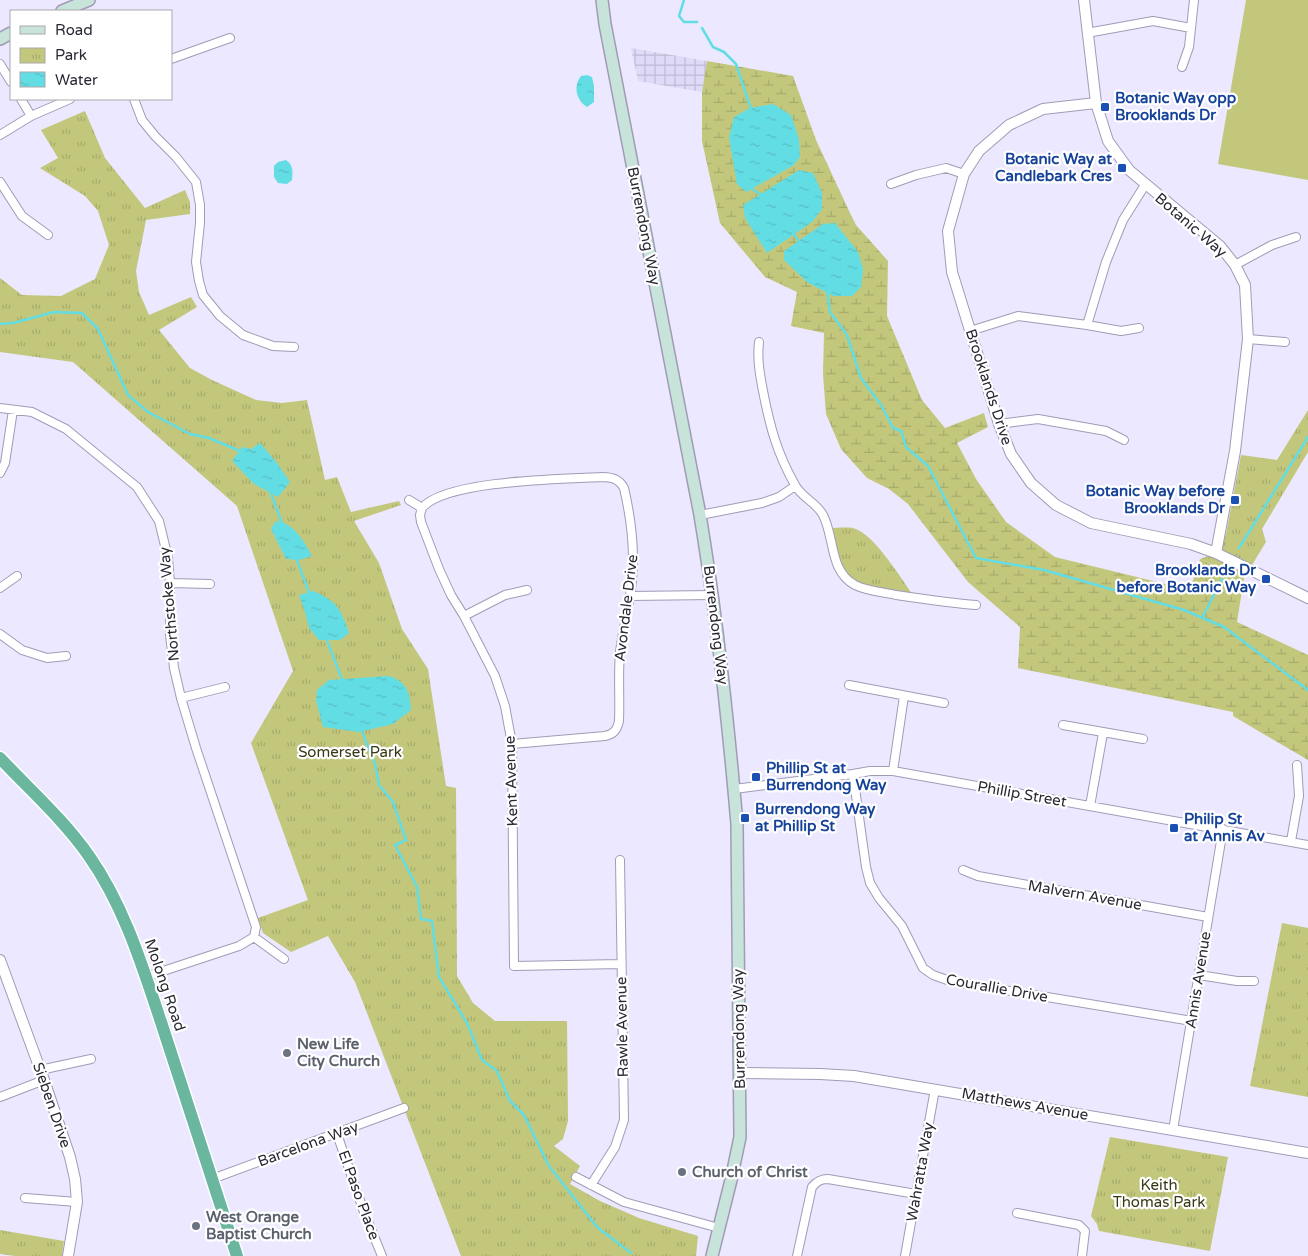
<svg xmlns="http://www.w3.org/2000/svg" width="1308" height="1256" font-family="'Varela Round',sans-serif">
	<defs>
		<pattern id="industrial-grid" width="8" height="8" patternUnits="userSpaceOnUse" patternTransform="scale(1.25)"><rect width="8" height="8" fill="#dfdaf7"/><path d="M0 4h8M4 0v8" fill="none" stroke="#c0bbd4"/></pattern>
		<pattern id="wetland-marsh" width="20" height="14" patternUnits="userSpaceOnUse" patternTransform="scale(1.25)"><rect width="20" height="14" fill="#c2c77c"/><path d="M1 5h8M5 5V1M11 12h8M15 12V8" fill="none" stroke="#a7ab6c"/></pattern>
		<pattern id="park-tufts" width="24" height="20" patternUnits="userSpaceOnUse" patternTransform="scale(1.25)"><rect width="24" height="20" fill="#c2c77c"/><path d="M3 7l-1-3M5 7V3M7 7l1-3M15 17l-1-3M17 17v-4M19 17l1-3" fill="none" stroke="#a7ab6c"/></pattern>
		<pattern id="water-ripples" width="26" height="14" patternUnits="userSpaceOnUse" patternTransform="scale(1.25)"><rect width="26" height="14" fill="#63dde4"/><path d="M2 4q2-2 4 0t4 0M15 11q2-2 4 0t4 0" fill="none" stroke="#56bec4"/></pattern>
	</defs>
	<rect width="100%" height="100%" fill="#ebe8ff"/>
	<!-- industrial -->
	<path fill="url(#industrial-grid)" d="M 631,48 L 707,61 L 702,92 L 638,81 Z"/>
	<!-- grass -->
	<path fill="#c2c77c" d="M 1246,0 L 1308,0 L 1308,180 L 1218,164 Z"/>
	<!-- wetland -->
	<path fill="url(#wetland-marsh)" d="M 707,61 L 793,76 L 816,140 L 850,213 L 856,225 L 888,261 L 887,316 L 922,400 L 945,428 L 984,413 L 988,427 L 957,443 L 976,479 L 1006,522 L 1055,557 L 1190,590 L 1200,559 L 1244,578 L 1237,622 L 1308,655 L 1308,760 L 1233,716 L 1233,712 L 1018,668 L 1020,627 L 968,582 L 908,504 L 889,489 L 867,478 L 841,449 L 826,414 L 823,374 L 824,333 L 791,326 L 797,292 L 765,277 L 720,223 L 702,141 L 702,92 Z"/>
	<!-- park -->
	<path fill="url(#park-tufts)" d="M 85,111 L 105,158 L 145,208 L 185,190 L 190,202 L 190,214 L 146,220 L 136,271 L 139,292 L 149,315 L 191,297 L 197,307 L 159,330 L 190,368 L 212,380 L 256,400 L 282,403 L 307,400 L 325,480 L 337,477 L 351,512 L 399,501 L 401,505 L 354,521 L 379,563 L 402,629 L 428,669 L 446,786 L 456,788 L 457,976 L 473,1003 L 495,1021 L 567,1021 L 568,1121 L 563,1139 L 554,1146 L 580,1166 L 570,1184 L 600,1201 L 639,1218 L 698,1236 L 696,1256 L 461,1256 L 355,982 L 328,936 L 291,952 L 263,933 L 258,918 L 308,900 L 251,743 L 293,671 L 237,506 L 73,362 L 0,352 L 0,278 L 22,295 L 61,296 L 95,279 L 109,245 L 98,211 L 85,196 L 40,168 L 58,158 L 41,130 Z
		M 1308,410 L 1308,452 L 1262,529 L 1266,542 L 1244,578 L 1200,559 L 1216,553 L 1226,534 L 1241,455 L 1277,460 Z
		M 829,528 C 836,528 846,527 853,528 C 874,533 902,580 915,598 L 873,591 L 842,574 Z
		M 1282,923 L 1308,928 L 1308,1097 L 1250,1086 Z
		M 1110,1137 L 1228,1157 L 1210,1251 L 1099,1231 L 1097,1224 L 1091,1216 Z
		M 0,1230 L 64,1241 L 62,1256 L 15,1256 L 0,1254 Z"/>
	<!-- water -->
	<path fill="url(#water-ripples)" d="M 587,75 L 592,77 L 594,86 L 594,102 L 587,107 C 576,100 573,86 581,76 Z
		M 773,104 L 791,115 L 799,139 L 800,157 L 794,165 L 746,192 L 737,184 L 729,138 L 734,117 L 750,108 Z
		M 286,160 C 293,165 293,171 292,180 L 287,184 L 278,183 L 274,177 L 274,166 L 278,162 Z
		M 799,170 L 813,173 L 822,193 L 822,209 L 812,222 L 767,253 L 745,218 L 743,205 Z
		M 835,223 L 858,252 L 863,269 L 861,287 L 852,296 L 833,296 L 807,282 L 784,260 L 784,251 L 823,224 Z
		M 260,443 L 277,463 L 290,482 L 278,497 L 254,484 L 232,461 L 242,447 L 251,449 Z
		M 276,521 C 294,523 304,541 312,556 L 299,560 L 286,559 L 271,529 Z
		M 313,591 C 337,601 341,609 349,633 L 340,640 L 319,640 L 309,628 L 305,612 L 299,595 Z
		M 388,676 C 407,681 410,693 411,710 L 393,724 L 359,732 L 323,727 L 316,700 L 317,690 L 329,680 Z"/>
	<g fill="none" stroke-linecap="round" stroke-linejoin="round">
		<!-- stream -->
		<path stroke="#63dde4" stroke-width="2.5" d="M 684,0 L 679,16 L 684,22 L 697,22
			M 702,28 L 713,47 L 724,52 L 736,64 L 751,109
			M 750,188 L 762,195
			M 793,233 L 800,243
			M 827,290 L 830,312 L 847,335 L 861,378 L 881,405 L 893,428 L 901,431 L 906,447 L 928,466 L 976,558 L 1044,570 L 1184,610 L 1224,627 L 1308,690
			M 0,324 L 13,323 L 54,312 L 82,313 L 98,329 L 128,395 L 148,412 L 190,434 L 209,438 L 240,451
			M 270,491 L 282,523
			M 1239,548 L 1308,437
			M 296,558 L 310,595
			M 1202,618 L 1222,579
			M 326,638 L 343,682
			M 361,729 L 375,764 L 379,785 L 393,802 L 406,840 L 395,845 L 417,887 L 421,919 L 432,921 L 439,977 L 467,1023 L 482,1060 L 497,1071 L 510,1101 L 524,1115 L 549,1166 L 597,1227 L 631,1253"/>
		<defs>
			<path id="minor" d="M 1087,33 L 1153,21 L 1191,28
				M 171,59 L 230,38
				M 0,64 L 11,82
				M 1182,67 L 1189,47 L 1194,0
				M 21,99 L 31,116
				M 134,99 L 142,120 L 155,136 L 176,157 L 196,182 L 200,205 L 200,223 L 196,262 L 199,281 L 203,295 L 220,316 L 243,335 L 273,346 L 294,347
				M 0,135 L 31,116 L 70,99
				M 0,182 L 22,216 L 48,235
				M 891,184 L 916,175 L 946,168 L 964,174
				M 1235,265 L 1272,245 L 1296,237
				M 1087,325 L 1106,262 L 1123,220 L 1145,185
				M 970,331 L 1018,316 L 1087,325 L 1121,331 L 1139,328
				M 1248,339 L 1285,342
				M 759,342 C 757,360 760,375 763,391 C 770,427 777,453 795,485 C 801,497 817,503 823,515 C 835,538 829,571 855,585 C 867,591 883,592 896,595 C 923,599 949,603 976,605
				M 0,408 L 32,412 L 66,429 L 137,487 L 159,521 L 168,558 L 170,583 L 170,635 L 174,668 L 181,698 L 196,748 L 256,927 L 254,937 L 239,946 L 145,977
				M 999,424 L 1038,419 L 1106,431 L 1124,440
				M 0,473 L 5,463 L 13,410
				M 409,500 L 422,508 C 445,480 564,479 602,477 C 612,477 619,479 624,488 C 631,518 635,549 632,580 C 630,604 623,628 620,652 C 618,675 620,698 619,721 C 617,730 614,734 605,736 L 512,744
				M 422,508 L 420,515 L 421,522 L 439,569 L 451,595 L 464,616 L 495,676 L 505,706 L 512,744 L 514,966 L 621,964
				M 700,515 L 762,503 L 779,497 L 795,486
				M 170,583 L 210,584
				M 0,588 L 17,576
				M 630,596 L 713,595
				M 464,616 L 505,595 L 527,590
				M 0,634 L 22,650 L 47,658 L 66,656
				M 849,685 L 944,703
				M 181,698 L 225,687
				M 1063,725 L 1143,739
				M 893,771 L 904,696
				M 853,774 L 866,867 L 870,883 L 879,898 L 902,926 L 923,968 L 933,975 L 950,981 L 1192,1021
				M 734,789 L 853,774 L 870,771 L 893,771 L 1308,845
				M 1090,806 L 1103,733
				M 1291,841 L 1299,796 L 1297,765
				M 963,870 L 978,876 L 1208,917
				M 254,937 L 284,959
				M 1199,975 L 1237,981 L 1254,981
				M 40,1070 L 91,1059
				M 0,1097 L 44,1080
				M 1173,1130 L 1223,829
				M 337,1134 L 364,1212 L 382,1256
				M 576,1177 L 624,1202 L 719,1228
				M 212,1179 L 404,1108
				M 591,1185 L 615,1147 L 624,1120 L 620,860
				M 25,1198 L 77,1202
				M 1017,1213 L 1079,1225 L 1085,1231 L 1082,1256
				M 797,1256 L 812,1187 C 817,1181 821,1179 828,1179 L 916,1194
				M 905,1256 L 935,1089"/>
			<path id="tertiary" d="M 1084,0 L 1096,103 L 1108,141 L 1129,170 L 1220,246 L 1235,265 L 1245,285 L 1248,339 L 1235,451 L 1216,553
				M 1096,103 L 1043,109 L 1009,125 L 979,151 L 964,174 L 948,231 L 952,272 L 999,424 L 1011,454 L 1031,483 L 1056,505 L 1091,523 L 1191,544 L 1216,553 L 1308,598
				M 0,960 L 44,1080 L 70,1157 L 75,1179 L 77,1202 L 68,1256
				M 740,1073 L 820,1074 L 854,1076 L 1308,1153"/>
			<path id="secondary" d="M 602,0 L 605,24 L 700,515 C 717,617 728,720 737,824 L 740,1137 L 731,1180 L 712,1256
				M 62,11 L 89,0
				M 0,39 L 11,33"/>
			<path id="trunk" d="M 0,758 C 30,790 64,820 89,856 C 124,906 142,965 161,1022 C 187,1100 211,1178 237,1256"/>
		</defs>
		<!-- minor casing -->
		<use href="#minor" stroke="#a09cb6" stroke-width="10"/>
		<!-- tertiary casing -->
		<use href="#tertiary" stroke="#a09cb6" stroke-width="12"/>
		<!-- secondary casing -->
		<use href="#secondary" stroke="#a09cb6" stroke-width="14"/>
		<!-- trunk casing -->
		<use href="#trunk" stroke="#fff" stroke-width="15"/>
		<!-- minor -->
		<use href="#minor" stroke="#fff" stroke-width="8"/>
		<!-- tertiary -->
		<use href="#tertiary" stroke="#fff" stroke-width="10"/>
		<!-- secondary -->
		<use href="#secondary" stroke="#c8e3da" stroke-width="11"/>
		<!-- trunk -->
		<use href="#trunk" stroke="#6bb69e" stroke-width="12"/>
	</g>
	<!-- markers -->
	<g fill="#1a4fb4" stroke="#fff" stroke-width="2">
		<rect x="1100" y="102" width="10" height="10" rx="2.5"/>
		<rect x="1117" y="163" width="10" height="10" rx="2.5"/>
		<rect x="1230" y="495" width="10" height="10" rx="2.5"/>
		<rect x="1261" y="574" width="10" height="10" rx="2.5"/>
		<rect x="751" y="772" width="10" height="10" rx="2.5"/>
		<rect x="740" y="813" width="10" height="10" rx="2.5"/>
		<rect x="1169" y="823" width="10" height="10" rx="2.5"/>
	</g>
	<g fill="#6b7280" stroke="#fff" stroke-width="2">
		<circle cx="287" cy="1053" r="5"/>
		<circle cx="682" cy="1172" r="5"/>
		<circle cx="196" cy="1226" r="5"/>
	</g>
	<g text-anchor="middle" stroke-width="4.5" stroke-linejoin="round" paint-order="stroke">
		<!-- transit labels -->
		<g font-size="15" font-weight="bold" fill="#164399" stroke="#fff" text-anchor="start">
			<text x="1115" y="103">Botanic Way opp<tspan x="1115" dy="17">Brooklands Dr</tspan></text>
			<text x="1112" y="164" text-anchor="end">Botanic Way at<tspan x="1112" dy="17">Candlebark Cres</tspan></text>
			<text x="1225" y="496" text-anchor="end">Botanic Way before<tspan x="1225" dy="17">Brooklands Dr</tspan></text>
			<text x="1256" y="575" text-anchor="end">Brooklands Dr<tspan x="1256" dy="17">before Botanic Way</tspan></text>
			<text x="766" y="773">Phillip St at<tspan x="766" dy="17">Burrendong Way</tspan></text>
			<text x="755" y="814">Burrendong Way<tspan x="755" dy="17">at Phillip St</tspan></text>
			<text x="1184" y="824">Philip St<tspan x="1184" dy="17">at Annis Av</tspan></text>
		</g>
		<!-- street labels -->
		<g font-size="15" fill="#2a2833" stroke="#fff">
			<text transform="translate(1191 225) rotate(41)" y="5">Botanic Way</text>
			<text transform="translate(644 226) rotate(79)" y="5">Burrendong Way</text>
			<text transform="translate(989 387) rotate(72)" y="5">Brooklands Drive</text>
			<text transform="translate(169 604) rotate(-95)" y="5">Northstoke Way</text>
			<text transform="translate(626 608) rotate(-83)" y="5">Avondale Drive</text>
			<text transform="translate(716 625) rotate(83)" y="5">Burrendong Way</text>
			<text transform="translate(511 781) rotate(-92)" y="5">Kent Avenue</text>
			<text transform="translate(1022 794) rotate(10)" y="5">Phillip Street</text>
			<text transform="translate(1085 895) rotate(10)" y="5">Malvern Avenue</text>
			<text transform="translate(1198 980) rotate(-81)" y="5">Annis Avenue</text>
			<text transform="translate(165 985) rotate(71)" y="5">Molong Road</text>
			<text transform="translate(997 988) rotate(10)" y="5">Courallie Drive</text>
			<text transform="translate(622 1027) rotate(-91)" y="5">Rawle Avenue</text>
			<text transform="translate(739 1029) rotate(-91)" y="5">Burrendong Way</text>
			<text transform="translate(1025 1104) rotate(10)" y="5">Matthews Avenue</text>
			<text transform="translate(52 1105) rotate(71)" y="5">Sieben Drive</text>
			<text transform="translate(308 1144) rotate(-20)" y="5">Barcelona Way</text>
			<text transform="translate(920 1172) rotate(-80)" y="5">Wahratta Way</text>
			<text transform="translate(359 1195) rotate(70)" y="5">El Paso Place</text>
		</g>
		<!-- park labels -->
		<g font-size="15" fill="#373914" stroke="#fff">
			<text x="350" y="757">Somerset Park</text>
			<text x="1159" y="1190">Keith<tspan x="1159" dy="17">Thomas Park</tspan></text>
		</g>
		<!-- worship labels -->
		<g font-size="15" font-weight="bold" fill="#5b616d" stroke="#fff" text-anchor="start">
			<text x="297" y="1049">New Life<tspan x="297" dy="17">City Church</tspan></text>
			<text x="692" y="1177">Church of Christ</text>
			<text x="206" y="1222">West Orange<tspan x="206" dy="17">Baptist Church</tspan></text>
		</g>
	</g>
	<!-- legend -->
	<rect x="10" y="10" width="162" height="90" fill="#ffffff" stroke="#aaa9ad"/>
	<rect x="20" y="26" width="25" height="8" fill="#c8e3da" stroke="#aaa9ad"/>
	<text x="55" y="35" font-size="15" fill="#2a2833">Road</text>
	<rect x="20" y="48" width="25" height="15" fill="url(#park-tufts)" stroke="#aaa9ad"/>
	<text x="55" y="60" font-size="15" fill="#2a2833">Park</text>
	<rect x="20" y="72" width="25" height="15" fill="url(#water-ripples)" stroke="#aaa9ad"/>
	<text x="55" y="85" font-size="15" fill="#2a2833">Water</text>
</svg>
